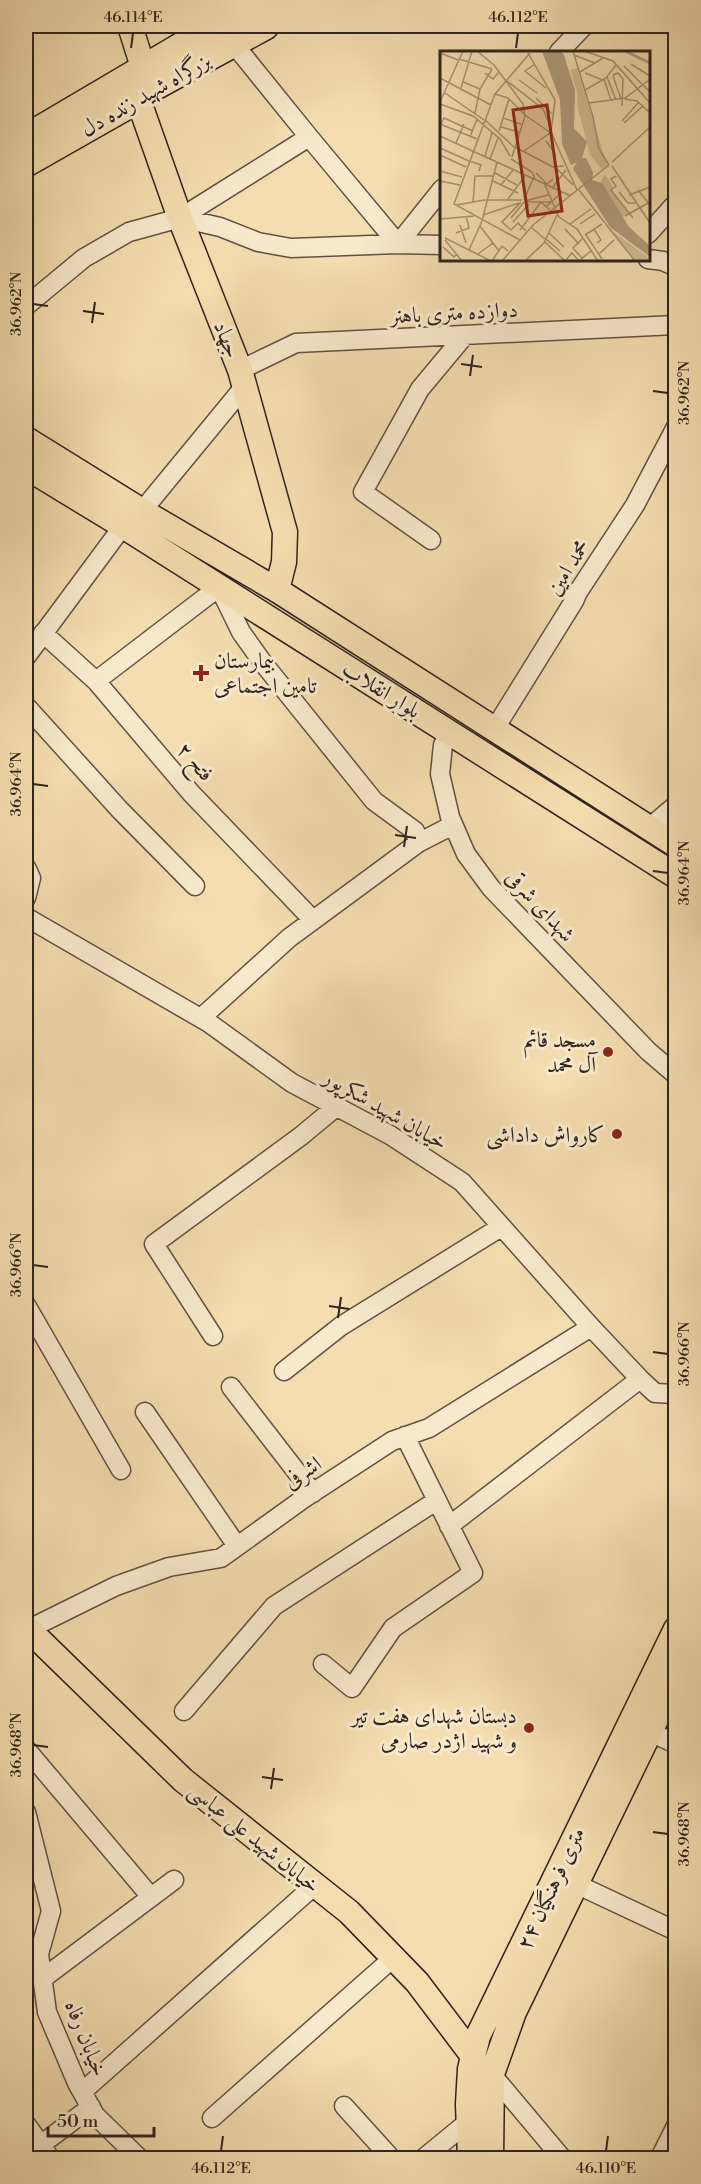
<svg xmlns="http://www.w3.org/2000/svg" width="701" height="2184" font-family="'Libre Bodoni',Amiri,serif">
	<rect width="100%" height="100%" fill="#f4ddb0"/>
	<filter id="stains"><feTurbulence type="fractalNoise" baseFrequency=".00333" numOctaves="4"/><feColorMatrix values="0 0 0 0 .2 0 0 0 0 .09 0 0 0 0 .02 0 0 0 .5 -.17"/></filter>
	<radialGradient id="worn" r=".72"><stop offset=".6" stop-color="#630" stop-opacity="0"/><stop offset="1" stop-color="#630" stop-opacity=".3"/></radialGradient>
	<g fill="none" stroke-linecap="round" stroke-linejoin="round">
		<defs>
			<path id="minor" d="M 233,43 L 309,137 L 398,244 L 442,189
				M 559,52 L 584,26
				M 180,218 L 220,227 L 258,242 L 291,248 L 398,244 L 442,245
				M 648,234 L 676,203
				M 648,259 L 663,261 L 676,267
				M 26,306 L 84,258 L 129,232 L 180,218 L 309,137
				M 240,370 L 296,343 L 676,325
				M 142,511 L 244,387
				M 431,540 L 363,492 L 420,389 L 465,335
				M 43,633 L 96,681 L 191,793 L 313,920
				M 26,657 L 123,526
				M 96,681 L 219,587 L 241,632 L 263,663 L 374,801 L 415,831 L 418,843
				M 26,706 L 119,809 L 195,886
				M 494,730 L 574,601 L 578,592 L 635,505 L 676,427
				M 450,733 L 443,745 L 440,774 L 450,817 L 466,854 L 491,888 L 648,1051 L 676,1075
				M 649,828 L 676,805
				M 26,867 L 31,878 L 26,898
				M 26,917 L 209,1023 L 292,1083 L 390,1135 L 462,1182 L 591,1327 L 640,1379 L 655,1393 L 676,1394
				M 201,1018 L 289,938 L 418,843 L 453,825
				M 26,1305 L 121,1470
				M 213,1336 L 154,1244 L 301,1136 L 337,1106
				M 284,1371 L 341,1326 L 501,1227
				M 231,1387 L 313,1493
				M 145,1412 L 237,1546
				M 449,1526 L 640,1379
				M 29,1629 L 116,1586 L 169,1567 L 221,1558 L 303,1499 L 392,1441 L 429,1428 L 591,1327
				M 323,1664 L 352,1688 L 393,1628 L 473,1573 L 405,1436
				M 184,1711 L 274,1606 L 436,1501
				M 650,1732 L 676,1744
				M 26,1749 L 151,1897
				M 26,1812 L 51,1911 L 39,1954 L 47,2012 L 77,2083 L 95,2115 L 139,2158
				M 576,1884 L 676,1931
				M 42,1979 L 174,1880
				M 488,2070 L 562,2158
				M 82,2092 L 315,1885
				M 344,2106 L 391,2158
				M 212,2118 L 393,1958
				M 26,2124 L 50,2158
				M 26,2156 L 91,2107
				M 424,2158 L 469,2121
				M 660,2158 L 676,2126"/>
			<path id="major" d="M 130,26 L 143,67
				M 137,96 L 180,218 L 240,370 L 285,532 L 284,562 L 277,590
				M 26,439 L 142,511 L 277,590 L 676,845
				M 26,467 L 123,526 L 676,876
				M 26,1627 L 183,1780 L 349,1912 L 417,1982 L 473,2056
				M 470,2158 L 468,2104 L 470,2069 L 478,2036 L 676,1629
				M 491,2158 L 492,2074 L 514,2012 L 676,1678"/>
			<path id="highway" d="M 26,138 L 216,26
				M 26,163 L 121,109 L 137,96 L 265,26"/>
		</defs>
		<!-- minor casing -->
		<use href="#minor" stroke="#605242" stroke-width="21"/>
		<!-- major casing -->
		<use href="#major" stroke="#2f241d" stroke-width="27"/>
		<!-- highway casing -->
		<use href="#highway" stroke="#2f241d" stroke-width="30"/>
		<!-- minor -->
		<use href="#minor" stroke="#f8e9cc" stroke-width="18"/>
		<!-- major -->
		<use href="#major" stroke="#f4ddb0" stroke-width="24"/>
		<!-- highway -->
		<use href="#highway" stroke="#f4ddb0" stroke-width="27"/>
	</g>
	<!-- ticks -->
	<path fill="none" stroke="#2f241d" stroke-width="2" d="M 131,48 L 133,33M 516,48 L 518,33M 33,304 L 48,306M 83,311 L 104,314M 92,323 L 95,302M 461,364 L 482,367M 470,376 L 473,355M 653,391 L 668,393M 33,784 L 48,786M 395,835 L 416,838M 404,847 L 407,826M 653,871 L 668,873M 33,1265 L 48,1267M 329,1306 L 349,1309M 338,1318 L 341,1297M 653,1352 L 668,1354M 33,1745 L 48,1747M 262,1777 L 283,1780M 271,1789 L 274,1768M 653,1832 L 668,1834M 221,2151 L 223,2136M 606,2151 L 608,2136"/>
	<!-- markers -->
	<g fill="#8f2418" stroke="#f8e9cc" stroke-width="2">
		<path d="M198 664h6v6h6v6h-6v6h-6v-6h-6v-6h6z"/>
		<circle cx="608" cy="1052" r="6"/>
		<circle cx="617" cy="1134" r="6"/>
		<circle cx="529" cy="1728" r="6"/>
	</g>
	<g text-anchor="middle" stroke-width="6" stroke-linejoin="round" paint-order="stroke">
		<!-- street labels -->
		<g font-size="22" fill="#2f241d" stroke="#f8e9cc">
			<text transform="translate(145 94) rotate(-30)" y="8">بزرگراه شهید زنده دل</text>
			<text transform="translate(454 312) rotate(-3)" y="8">دوازده متری باهنر</text>
			<text transform="translate(228 339) rotate(68)" y="8">جهاد</text>
			<text transform="translate(567 567) rotate(-58)" y="8">محمد امین</text>
			<text transform="translate(382 689) rotate(32)" y="8">بلوار انقلاب</text>
			<text transform="translate(196 761) rotate(49)" y="8">فتح ۲</text>
			<text transform="translate(541 905) rotate(47)" y="8">شهدای شرقی</text>
			<text transform="translate(386 1109) rotate(30)" y="8">خیابان شهید شکرپور</text>
			<text transform="translate(302 1472) rotate(-34)" y="8">اشرفی</text>
			<text transform="translate(255 1837) rotate(39)" y="8">خیابان شهید علی عباسی</text>
			<text transform="translate(550 1888) rotate(-65)" y="8">۲۴ متری فرهنگیان</text>
			<text transform="translate(87 2038) rotate(68)" y="8">خیابان رفاه</text>
		</g>
		<!-- poi labels -->
		<g font-size="22" fill="#2f241d" stroke="#f8e9cc" text-anchor="end">
			<text x="214" y="668" text-anchor="start">بیمارستان<tspan x="214" dy="25">تامین اجتماعی</tspan></text>
			<text x="596" y="1047">مسجد قائم<tspan x="596" dy="25">آل محمد</tspan></text>
			<text x="605" y="1142">کارواش داداشی</text>
			<text x="517" y="1723">دبستان شهدای هفت تیر<tspan x="517" dy="25">و شهید اژدر صارمی</tspan></text>
		</g>
	</g>
	<!-- overview -->
	<g transform="translate(440 51)">
		<rect width="210" height="210" fill="#f4ddb0"/>
		<path d="M 137,17 L 167,114 L 162,118 L 150,104 L 138,58 L 137,40 L 130,19 ZM 165,123 L 173,136 L 171,138 L 188,162 L 182,167 L 161,131 ZM 169,178 L 207,205 L 210,210 L 196,210 Z" fill="#d3be97"/>
		<path d="M 102,0 L 121,0 L 124,4 L 135,39 L 134,77 L 147,91 L 142,107 L 146,107 L 153,121 L 152,129 L 162,132 L 189,176 L 210,195 L 210,206 L 170,176 L 133,118 L 137,111 L 131,114 L 122,93 L 120,49 Z" fill="#b19e7e"/>
		<path fill="none" stroke="#b19e7e" stroke-width="3" d="M 185,0 L 210,12"/>
		<path fill="none" stroke="#a59375" stroke-width="1.5" d="M 37,0 L 54,14 L 83,53 L 85,65 L 72,106M 133,0 L 153,66 L 159,98 L 169,114M 144,0 L 173,10 L 210,52M 0,2 L 18,9M 88,2 L 115,49 L 111,81 L 137,139M 134,4 L 155,12M 19,8 L 52,18M 95,13 L 85,20 L 106,37M 191,13 L 210,25M 184,15 L 210,41M 140,21 L 163,7M 45,22 L 53,28 L 59,21M 145,22 L 163,29M 173,24 L 178,22 L 183,28 L 182,55M 173,25 L 181,48M 167,26 L 176,49M 0,27 L 51,54M 164,28 L 171,49M 79,29 L 97,42M 67,30 L 103,58 L 111,76M 23,31 L 40,38M 21,37 L 32,0M 145,39 L 166,27 L 176,14M 5,42 L 44,69M 55,43 L 68,47 L 85,64M 96,47 L 112,63M 185,48 L 197,50 L 210,62M 0,51 L 23,0M 149,52 L 185,47 L 209,29M 0,53 L 33,65 L 60,88 L 70,105M 35,62 L 40,38 L 52,18M 85,64 L 111,82M 63,67 L 81,73M 45,69 L 74,96M 182,70 L 199,51M 184,72 L 203,55M 0,73 L 37,88M 1,73 L 4,67 L 33,80M 61,76 L 79,81M 59,80 L 69,48M 0,85 L 131,145M 30,86 L 37,68M 106,90 L 115,102 L 115,116M 16,92 L 24,73M 75,96 L 113,116 L 124,115M 0,97 L 29,110M 84,100 L 110,82M 0,104 L 26,116M 45,105 L 52,82M 50,108 L 58,87M 71,108 L 92,121 L 95,128M 30,110 L 41,114 L 39,120M 172,111 L 210,76M 172,115 L 210,172M 115,116 L 133,134M 0,120 L 22,126M 55,122 L 77,134M 96,122 L 107,133 L 113,128M 176,125 L 171,128 L 176,135 L 171,139 L 193,167M 0,130 L 20,134M 53,130 L 78,142M 61,134 L 73,119M 105,134 L 115,157M 113,136 L 126,119M 139,139 L 195,210M 198,139 L 210,154M 179,141 L 188,152 L 195,152M 189,144 L 210,136M 68,148 L 85,125M 84,149 L 93,128M 85,150 L 108,144M 81,151 L 62,171 L 71,179 L 78,172 L 86,180M 85,151 L 112,151M 33,152 L 35,125 L 53,125M 17,154 L 44,149 L 82,149M 106,156 L 122,141M 115,158 L 119,166 L 137,178 L 158,210M 43,164 L 79,152M 185,165 L 210,151M 71,167 L 84,151M 0,168 L 34,165M 73,171 L 89,153M 130,173 L 151,158M 140,173 L 155,163M 20,174 L 26,192M 40,175 L 59,200M 92,177 L 106,189M 125,178 L 139,193M 154,178 L 161,189 L 157,192M 80,179 L 101,151 L 110,159M 16,182 L 29,177 L 26,165M 109,182 L 124,196M 145,184 L 162,173M 146,184 L 162,208M 5,187 L 51,210M 106,188 L 120,200M 5,189 L 22,210M 80,189 L 14,153 L 55,43 L 90,2M 105,191 L 125,210 L 132,202 L 139,210 L 152,199M 3,196 L 14,206 L 17,203M 29,199 L 42,170 L 57,111M 38,203 L 53,192M 159,203 L 174,189M 142,207 L 133,197 L 143,187M 52,210 L 62,195 L 68,200M 62,210 L 93,174 L 169,114M 85,210 L 104,192 L 117,164"/>
		<path fill="#8f2418" fill-opacity="0.15" stroke="#8f2418" stroke-width="3" d="M 107,54 L 122,160 L 88,165 L 73,59 Z"/>
		<rect width="210" height="210" fill="none" stroke="#2f241d" stroke-width="3"/>
	</g>
	<!-- margin -->
	<rect width="701" height="2184" fill="none" stroke="#f4ddb0" stroke-width="66"/>
	<!-- scale -->
	<path d="M48 2127v9h106v-9" fill="none" stroke="#2f241d" stroke-width="3"/>
	<text x="57" y="2127" font-size="18" fill="#2f241d" stroke="#f8e9cc" stroke-width="4.5" paint-order="stroke">50 m</text>
	<rect x="33" y="33" width="635" height="2118" fill="none" stroke="#2f241d" stroke-width="2"/>
	<g font-size="15" text-anchor="middle" fill="#2f241d">
		<text x="133" y="22">46.114°E</text>
		<text x="518" y="22">46.112°E</text>
		<text transform="translate(16 304) rotate(-90)" y="5">36.962°N</text>
		<text transform="translate(684 393) rotate(-90)" y="5">36.962°N</text>
		<text transform="translate(16 784) rotate(-90)" y="5">36.964°N</text>
		<text transform="translate(684 873) rotate(-90)" y="5">36.964°N</text>
		<text transform="translate(16 1265) rotate(-90)" y="5">36.966°N</text>
		<text transform="translate(684 1354) rotate(-90)" y="5">36.966°N</text>
		<text transform="translate(16 1745) rotate(-90)" y="5">36.968°N</text>
		<text transform="translate(684 1834) rotate(-90)" y="5">36.968°N</text>
		<text x="221" y="2173">46.112°E</text>
		<text x="606" y="2173">46.110°E</text>
	</g>
	<rect width="100%" height="100%" filter="url(#stains)"/>
	<rect width="100%" height="100%" fill="url(#worn)"/>
</svg>
